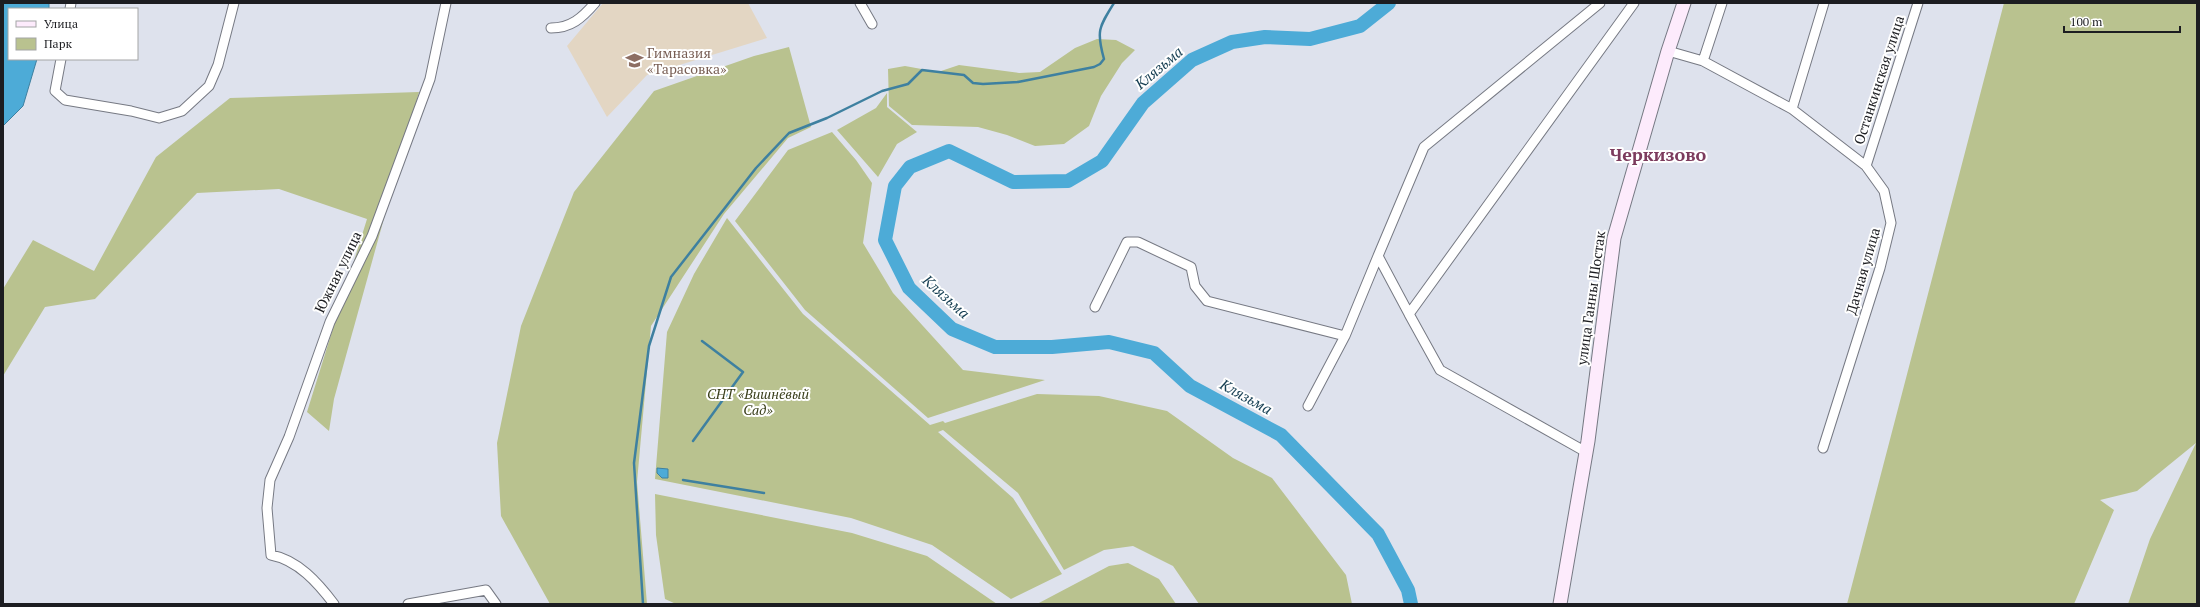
<svg xmlns="http://www.w3.org/2000/svg" width="2200" height="607" font-family="'PT Serif',serif">
	<rect width="100%" height="100%" fill="#dee2ed"/>
	<!-- education -->
	<path fill="#e3d6c3" d="M 603,3 L 748,3 L 767,38 L 647,75 L 607,117 L 567,46 Z"/>
	<!-- green -->
	<path fill="#b9c28f" d="M 2004,3 L 2197,3 L 2197,604 L 2128,604 L 2150,539 L 2196,443 L 2137,491 L 2100,500 L 2114,510 L 2074,604 L 1847,604 Z
		M 1097,39 L 1116,40 L 1135,50 L 1122,63 L 1101,96 L 1089,126 L 1064,144 L 1035,146 L 1007,135 L 978,127 L 912,125 L 889,106 L 888,69 L 905,66 L 938,72 L 959,65 L 1019,73 L 1040,72 L 1075,48 Z
		M 789,47 L 811,127 L 788,138 L 724,214 L 651,326 L 637,482 L 647,604 L 550,604 L 501,516 L 497,443 L 521,326 L 574,192 L 654,91 L 754,56 Z
		M 419,92 L 334,399 L 329,431 L 307,412 L 367,219 L 279,189 L 197,193 L 95,299 L 45,307 L 3,376 L 3,289 L 33,240 L 94,271 L 156,157 L 230,98 Z
		M 887,93 L 887,107 L 917,132 L 897,144 L 878,177 L 837,130 L 876,108 Z
		M 832,132 L 856,160 L 872,183 L 863,243 L 893,293 L 963,370 L 1045,380 L 928,418 L 805,310 L 735,221 L 788,150 Z
		M 727,218 L 803,314 L 930,425 L 943,421 L 945,423 L 1037,394 L 1099,396 L 1167,411 L 1233,458 L 1272,478 L 1346,575 L 1352,604 L 1199,604 L 1173,566 L 1133,546 L 1104,550 L 1064,570 L 1018,493 L 943,430 L 938,432 L 1013,498 L 1062,574 L 1011,599 L 932,545 L 851,518 L 655,479 L 667,332 L 694,274 Z
		M 655,494 L 852,533 L 927,556 L 997,604 L 676,604 L 665,599 L 656,535 Z
		M 1128,563 L 1159,579 L 1176,604 L 1037,604 L 1109,566 Z"/>
	<!-- water -->
	<path fill="#4dabd7" stroke="#3e80a0" d="M 3,3 L 49,3 L 49,9 L 9,9 L 9,59 L 37,59 L 23,106 L 3,126 Z
		M 657,468 L 668,469 L 668,478 L 662,478 L 657,473 Z"/>
	<g fill="none" stroke-linecap="round" stroke-linejoin="round">
		<!-- stream -->
		<path stroke="#3e80a0" stroke-width="2.5" d="M 693,441 L 743,372 L 702,341
			M 683,480 L 764,493
			M 643,604 L 634,463 L 649,346 L 671,277 L 756,168 L 789,133 L 827,118 L 882,91 L 908,84 L 922,70 L 964,75 L 973,83 L 983,84 L 1018,82 L 1094,67 L 1100,64 L 1104,59 C 1096,31 1099,27 1114,3"/>
		<!-- river -->
		<path stroke="#4dabd7" stroke-width="14" d="M 1389,3 L 1360,26 L 1310,39 L 1265,37 L 1232,42 L 1192,60 L 1143,103 L 1102,161 L 1068,181 L 1013,182 L 949,151 L 910,167 L 895,186 L 885,240 L 909,288 L 952,329 L 995,347 L 1052,347 L 1109,342 L 1154,353 L 1190,386 L 1281,435 L 1378,534 L 1408,590 L 1411,604"/>
		<defs>
			<path id="street" d="M 860,3 L 872,24
				M 1600,3 L 1424,147 L 1378,256 L 1409,314 L 1634,3
				M 70,9 L 71,3
				M 551,28 C 571,28 582,18 595,3
				M 1668,51 L 1703,61 L 1792,109 L 1866,166 L 1884,191 L 1891,223 L 1880,268 L 1823,448
				M 61,59 L 55,91 L 65,100 L 131,111 L 159,118 L 182,111 L 209,86 L 218,65 L 234,3
				M 1703,61 L 1722,3
				M 1792,109 L 1824,3
				M 1866,166 L 1918,3
				M 1095,307 L 1127,242 L 1138,242 L 1191,267 L 1195,286 L 1207,301 L 1345,336 L 1378,256
				M 1409,314 L 1440,370 L 1586,452
				M 1308,406 L 1345,336
				M 334,604 C 318,583 298,560 271,555 L 267,508 L 270,480 L 289,437 L 330,322 L 372,236 L 430,79 L 446,3
				M 408,604 L 486,590 L 496,604"/>
			<path id="secondary" d="M 1560,604 L 1588,441 L 1614,238 L 1668,51 L 1684,3"/>
		</defs>
		<!-- street casing -->
		<use href="#street" stroke="#767983" stroke-width="11"/>
		<!-- secondary casing -->
		<use href="#secondary" stroke="#767983" stroke-width="15"/>
		<!-- street -->
		<use href="#street" stroke="#fff" stroke-width="9"/>
		<!-- secondary -->
		<use href="#secondary" stroke="#fdebfc" stroke-width="13"/>
	</g>
	<!-- icons -->
	<defs>
		<symbol id="school-bare" viewBox="-9 -9 18 18"><path d="M0-5L7-2L0 1L-7-2ZM-4 1L0 2.5L4 1V4Q0 6-4 4Z" fill="#8d6e63" stroke="#fff" stroke-width="2.5" paint-order="stroke"/></symbol>
	</defs>
	<g fill-rule="evenodd">
		<use href="#school-bare" x="622" y="48" width="25" height="25"/>
	</g>
	<g text-anchor="middle" stroke-width="4" stroke-linejoin="round" paint-order="stroke">
		<!-- education labels -->
		<g font-size="14" fill="#785e54" stroke="#fff" text-anchor="start">
			<text x="647" y="58">Гимназия<tspan x="647" dy="16">«Тарасовка»</tspan></text>
		</g>
		<!-- street labels -->
		<g font-size="14" fill="#1c1d21" stroke="#fff">
			<text transform="translate(1879 80) rotate(-72)" y="5">Останкинская улица</text>
			<text transform="translate(1863 271) rotate(-74)" y="5">Дачная улица</text>
			<text transform="translate(338 272) rotate(-64)" y="5">Южная улица</text>
			<text transform="translate(1591 298) rotate(-82)" y="5">улица Ганны Шостак</text>
		</g>
		<!-- park labels -->
		<g font-size="14" font-style="italic" fill="#3a3f1b" stroke="#fff">
			<text x="758" y="399">СНТ «Вишнёвый<tspan x="758" dy="16">Сад»</tspan></text>
		</g>
		<!-- water labels -->
		<g font-size="15" font-style="italic" fill="#173f53" stroke="#fff">
			<text transform="translate(1159 68) rotate(-40)" y="5">Клязьма</text>
			<text transform="translate(946 297) rotate(42)" y="5">Клязьма</text>
			<text transform="translate(1246 397) rotate(29)" y="5">Клязьма</text>
		</g>
		<!-- district labels -->
		<g font-size="18" font-weight="bold" fill="#7c3b5d" stroke="#fff">
			<text x="1658" y="161">Черкизово</text>
		</g>
	</g>
	<!-- border -->
	<rect width="2200" height="607" fill="none" stroke="#1c1d21" stroke-width="8"/>
	<!-- legend -->
	<rect x="8" y="8" width="130" height="52" fill="#ffffff" stroke="#a4a5a6"/>
	<rect x="16" y="21" width="20" height="6" fill="#fdebfc" stroke="#a4a5a6"/>
	<text x="44" y="28" font-size="12" fill="#1c1d21">Улица</text>
	<rect x="16" y="38" width="20" height="12" fill="#b9c28f" stroke="#a4a5a6"/>
	<text x="44" y="48" font-size="12" fill="#1c1d21">Парк</text>
	<!-- scale -->
	<path d="M2064 26v6h116v-6" fill="none" stroke="#1c1d21" stroke-width="2"/>
	<text x="2070" y="26" font-size="12" fill="#1c1d21" stroke="#ffffff" stroke-width="3" paint-order="stroke">100 m</text>
</svg>
